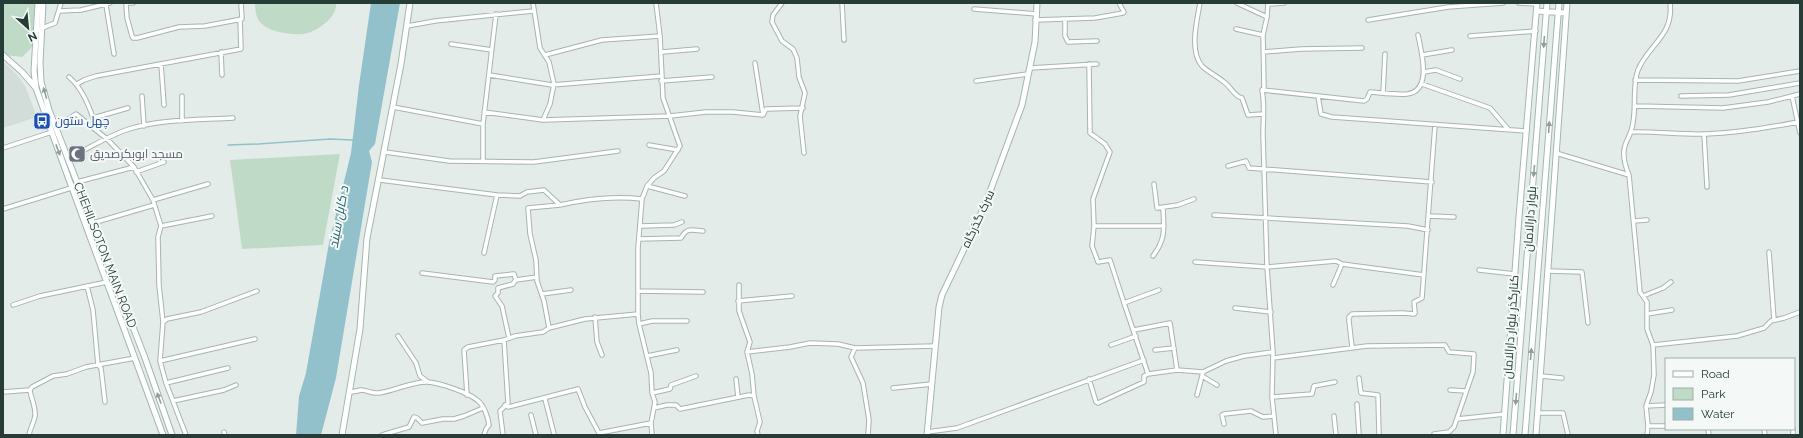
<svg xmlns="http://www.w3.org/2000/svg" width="1803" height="438" font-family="Raleway,Cairo,sans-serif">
	<rect width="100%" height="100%" fill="#e4ece9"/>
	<!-- built -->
	<path fill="#d2dcd8" d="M 3,61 L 19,77 L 26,88 L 37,117 L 3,128 Z"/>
	<!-- green -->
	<path fill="#bfdbc8" d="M 3,3 L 35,3 L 32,47 L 22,57 L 5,55 L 3,53 Z
		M 255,3 L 336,3 C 338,17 316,33 303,34 C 290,35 267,32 259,21 C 256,17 255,8 255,3 Z
		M 340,154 L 323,245 L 242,249 L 230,160 Z"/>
	<!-- water -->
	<path fill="#92c1cc" d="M 371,3 L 400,3 L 375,144 L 369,151 L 372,162 L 336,378 L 321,435 L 296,435 L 299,396 L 306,373 L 329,243 L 351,153 L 359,85 Z"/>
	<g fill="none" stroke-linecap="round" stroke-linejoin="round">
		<!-- stream -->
		<path stroke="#92c1cc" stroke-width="1.5" d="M 228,145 L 258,144 L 330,139 L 353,140"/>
		<defs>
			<path id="street" d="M 126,3 L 133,3
				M 533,3 L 540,48 L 549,62 L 554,84 L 550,104 L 543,120
				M 782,3 L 773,15 L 772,22 L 782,41 L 793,49 L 797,58 L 799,77 L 805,93 L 800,116 L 804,153
				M 842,3 L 844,40
				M 1200,3 C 1197,20 1189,51 1202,66 C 1208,72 1217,76 1224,82 C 1231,87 1234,96 1242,98 L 1248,115 L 1263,114
				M 1237,3 L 1267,17
				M 1268,3 L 1267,17 L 1263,35 L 1264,88 L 1262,90 C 1265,105 1263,120 1263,135 L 1267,267 L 1273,352 L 1272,397 L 1276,435
				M 1519,3 L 1537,4
				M 126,4 L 127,18 L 132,36 L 133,38 L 137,38 L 179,27 L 205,26 L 242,19 L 241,3
				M 1268,4 L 1284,3
				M 106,5 L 114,54
				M 974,9 L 1037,14
				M 59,11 L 81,10 L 110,3
				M 1035,20 L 1095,18 L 1123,13 L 1124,12 L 1119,3
				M 1065,20 L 1065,36 L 1068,42 L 1097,41
				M 1368,20 L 1448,7 L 1503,3
				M 407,26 L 435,21 L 533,11
				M 1236,29 L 1263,35
				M 37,30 L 55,23 L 61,3
				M 1470,36 L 1536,31
				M 451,44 L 492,50
				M 221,52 L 222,75
				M 662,52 L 697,49
				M 1263,52 L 1301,49 L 1362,48
				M 545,55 L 602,40 L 660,36
				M 1422,55 L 1452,50
				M 755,63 L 763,115
				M 161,64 L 164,105
				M 1089,64 L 1090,133 L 1105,144 L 1110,152 L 1093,199 L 1094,226 L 1092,246 L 1098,262 L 1110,260 L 1124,303
				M 1030,68 L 1097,64
				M 1424,72 L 1436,70 L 1460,79
				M 489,75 L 552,85 L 662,76
				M 69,77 C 82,88 89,105 94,121 L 92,125
				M 1635,80 L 1738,81 L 1800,71
				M 661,81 L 712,77
				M 976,81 L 1028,74
				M 77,84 L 84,80 L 96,76 L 241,49 L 240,19
				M 1422,84 L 1490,108 L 1508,129
				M 1262,90 L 1364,101 L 1367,99 L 1370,92 C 1382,93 1396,95 1407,94 C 1433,91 1421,51 1418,35
				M 1383,93 L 1385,54
				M 142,96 L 144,126
				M 182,96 L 182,121
				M 1318,96 L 1321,114 L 1332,117 L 1527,131
				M 1681,96 L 1729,95 L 1800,83
				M 1792,96 L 1800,133
				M 1636,106 L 1723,108 L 1768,102 L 1800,94
				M 393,107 L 483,124
				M 484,112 L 543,120 L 670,116 L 706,112 L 733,112 L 763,115 L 766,109 L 803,108
				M 93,118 L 128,108
				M 56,127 L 76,114 L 107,139 L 134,167 L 153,200 L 161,226 L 158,237 L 159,285 L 163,322 L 160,361 L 166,383 L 186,435
				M 1631,132 C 1656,131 1681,135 1706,134 C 1737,133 1767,128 1798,122
				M 1704,134 L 1707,187
				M 649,145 L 678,150
				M 3,148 L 52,132
				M 84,150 C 98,143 113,134 129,129 C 161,119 199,120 233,118
				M 385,152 L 449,161 L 534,162 L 618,151
				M 1556,153 L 1629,175
				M 483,160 L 483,124 L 496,14
				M 1228,166 L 1246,161 L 1249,168 L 1432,182
				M 136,172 L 164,162
				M 380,180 L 497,195 L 520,196 L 527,192 L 544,190 L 560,205 C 586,199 616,196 642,199
				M 77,182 L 134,167
				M 1154,184 L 1157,208 L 1178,205 L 1194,199
				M 647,186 L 685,196
				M 153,200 L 208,184
				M 3,209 L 71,188
				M 1214,215 L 1408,226 L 1428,230
				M 1429,216 L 1454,217
				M 1634,221 L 1647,220
				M 93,223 L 154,205
				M 161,226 L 212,216
				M 641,226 L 674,225 L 682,222
				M 1094,226 L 1164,226
				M 639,239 L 681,238 C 687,227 692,230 703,231
				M 1769,252 L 1774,320
				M 484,253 L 497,195
				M 1153,256 C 1166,239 1164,229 1163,208
				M 1195,262 L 1267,267 L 1336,261 L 1342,264 L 1424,275
				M 1479,270 L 1515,274
				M 1548,271 L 1582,272 L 1588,323
				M 422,273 L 493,282 L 495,280 L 495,276 L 514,274 L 516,280 L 537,277
				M 739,285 L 739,311 L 750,342 L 747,352 L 752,374 L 754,396
				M 1333,285 L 1342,264
				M 87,286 L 93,310 L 98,365 L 101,368 L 105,402
				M 638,291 L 703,292
				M 542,294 L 571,290
				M 1643,296 L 1663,288 L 1671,282
				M 738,301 L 792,296
				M 13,305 L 40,296 L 107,282
				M 1235,308 L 1271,312
				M 1647,314 L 1672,310
				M 595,317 L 597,342 L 602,355
				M 163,322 L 167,319 L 201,312 L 257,291
				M 639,324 L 652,321 L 687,321
				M 549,328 L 544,301 L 537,281 L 536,260 L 530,234 L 528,208 L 560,205
				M 1134,330 L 1170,323 L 1177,370
				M 398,336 L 416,363 L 420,376 L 428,382
				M 509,338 L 502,306 L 495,296 L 498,293 L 498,288 L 513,284 L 516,279
				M 1111,345 L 1136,336
				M 1653,345 L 1737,336 L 1764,328 L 1771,321 L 1784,318 L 1800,312
				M 1352,347 L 1349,321 L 1349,317 L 1352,314 L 1403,313 L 1414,314 L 1415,313 L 1414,302 L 1422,298 L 1435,125
				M 855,348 L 851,357 L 863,383 L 869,420 L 868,435
				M 1155,350 L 1174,348
				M 747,352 L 790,347 L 810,343 L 838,344 L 855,348 L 935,346
				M 647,356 L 677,350
				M 1273,358 L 1367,346 L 1445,345 L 1449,352 L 1474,354 L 1473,372 L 1454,427 L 1449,432 L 1434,434
				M 160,361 L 255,339
				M 1148,374 L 1124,303 L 1159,290
				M 1202,376 L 1217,385
				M 1541,376 L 1562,378
				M 1359,378 L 1361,393 L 1378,395 L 1379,435
				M 736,379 L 738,397
				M 1089,379 L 1096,402 L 1098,403 L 1144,382 L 1144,376 L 1148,374 L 1177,370 L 1203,372 L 1226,361 L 1244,356 L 1273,352
				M 166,383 L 228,368
				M 893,388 L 932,384
				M 1450,390 L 1466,391
				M 3,392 L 30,390
				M 349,392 C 352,392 357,391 361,390 C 367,390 372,394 379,393 C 395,391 412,381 428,382 C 440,383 467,392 477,400 C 484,405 488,417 489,425 L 486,429 L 484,435
				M 652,393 L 670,389 L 671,385 L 696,376
				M 467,395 L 464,350 L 468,347 L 504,340 L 515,336 L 543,332 L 549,328 L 585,319 L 638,314
				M 1197,395 L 1203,372
				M 1272,397 L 1312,394 L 1314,386 L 1335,382
				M 545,399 L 554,434
				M 173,401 L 224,390 L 236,385
				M 1357,404 L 1359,435
				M 505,405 L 508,407 L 578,389 L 585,407 L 600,435
				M 1646,406 L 1666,405
				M 654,408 L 667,405 L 676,405 L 680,409 L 749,395 L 754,396 L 760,422 L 757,431 L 758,435
				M 1537,413 L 1563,413 L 1568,435
				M 531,415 L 536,435
				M 1334,416 L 1336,435
				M 1457,419 L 1505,414
				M 1224,424 L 1222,415 L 1224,414 L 1251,411 L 1263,417 L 1274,416
				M 1648,426 L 1666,426
				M 1708,429 L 1709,435
				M 1764,429 L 1765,435
				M 1793,429 L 1793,435
				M 224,432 L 225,435
				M 927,432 L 957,428 L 1144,360
				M 599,433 L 651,423
				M 29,435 C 30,428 34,423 35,416 C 36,407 31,399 30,390 L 32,387 L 53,376 L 67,374 L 86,367 L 135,358
				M 382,435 L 409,427 L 414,417 L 417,418 L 422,423 L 443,419 L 454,419 L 464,416 L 483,408
				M 503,435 L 500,411 L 508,403 L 504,340
				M 652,435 L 651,423 L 655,402 L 652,393 L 651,373 L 639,324 L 638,314 L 638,248 L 642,199 L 647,186 L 654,178 L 664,171 L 680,146 L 663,98 L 660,36 L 656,3
				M 1647,435 L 1648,426 L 1646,406 L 1651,392 L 1654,375 L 1653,345 L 1647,329 L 1647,302 L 1640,292 L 1629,175 C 1626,168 1623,159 1624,151 C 1624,144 1629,138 1631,131 C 1638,111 1631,88 1638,70 C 1648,45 1674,36 1670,3"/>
			<path id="secondary" d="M 38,3 L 34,71 L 36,88 C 77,204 121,319 163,435
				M 43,3 L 40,63 L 41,82 L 49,110 L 145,358 L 172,435
				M 1537,11 L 1566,13
				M 3,55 L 22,72 L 36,88
				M 342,435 L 360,329 L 367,238 L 401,64 L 410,3
				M 927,435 L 939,307 L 942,295 L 985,205 L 1022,105 L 1035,42 L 1037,3
				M 1503,435 L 1519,217 L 1537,3
				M 1513,435 L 1547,3
				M 1525,435 L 1559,3
				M 1536,435 L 1567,3"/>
		</defs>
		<!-- street casing -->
		<use href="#street" stroke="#a7b4b0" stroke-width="5.5"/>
		<!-- secondary casing -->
		<use href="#secondary" stroke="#a3b7b1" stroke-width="7"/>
		<!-- street -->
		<use href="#street" stroke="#fff" stroke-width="3.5"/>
		<!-- secondary -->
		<use href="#secondary" stroke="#fff" stroke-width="5"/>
	</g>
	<!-- one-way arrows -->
	<defs><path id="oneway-solid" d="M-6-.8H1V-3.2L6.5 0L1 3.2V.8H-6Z"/></defs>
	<g fill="#929e9b">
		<use href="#oneway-solid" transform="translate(1544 42) rotate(94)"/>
		<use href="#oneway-solid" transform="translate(45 93) rotate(-106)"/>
		<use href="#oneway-solid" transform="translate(1549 127) rotate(-86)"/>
		<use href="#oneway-solid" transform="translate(58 150) rotate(69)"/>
		<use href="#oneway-solid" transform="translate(1534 171) rotate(95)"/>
		<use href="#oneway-solid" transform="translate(1531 354) rotate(-85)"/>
		<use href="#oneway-solid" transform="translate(159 398) rotate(-110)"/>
		<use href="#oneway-solid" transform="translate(1516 399) rotate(95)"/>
	</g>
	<!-- icons -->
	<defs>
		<symbol id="bus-square" viewBox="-11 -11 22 22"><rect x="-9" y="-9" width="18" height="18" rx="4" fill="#1a4fb4" stroke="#f4f9f7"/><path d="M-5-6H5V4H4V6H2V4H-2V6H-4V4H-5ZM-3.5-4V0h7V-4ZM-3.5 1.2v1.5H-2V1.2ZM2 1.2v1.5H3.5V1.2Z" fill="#fff"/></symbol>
		<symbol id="mosque-square" viewBox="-11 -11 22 22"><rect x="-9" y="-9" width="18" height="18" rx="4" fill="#6b7280" stroke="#f4f9f7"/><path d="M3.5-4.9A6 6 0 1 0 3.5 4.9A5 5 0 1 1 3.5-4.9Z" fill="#fff"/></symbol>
	</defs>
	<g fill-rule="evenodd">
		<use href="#bus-square" x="32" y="111" width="20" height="20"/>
		<use href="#mosque-square" x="67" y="144" width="20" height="20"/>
	</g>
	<g text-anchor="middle" stroke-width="4" stroke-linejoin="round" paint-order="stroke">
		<!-- transit labels -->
		<g font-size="12" fill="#164399" stroke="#f4f9f7" text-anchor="start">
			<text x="55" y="125">چهل ستون</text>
		</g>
		<!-- worship labels -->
		<g font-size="12" fill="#5b616d" stroke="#f4f9f7" text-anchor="start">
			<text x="90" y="158">مسجد ابوبکرصدیق</text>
		</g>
		<!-- street labels -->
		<g font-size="12" fill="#253c37" stroke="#f4f9f7">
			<text transform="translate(978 219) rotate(-65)" y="4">سرک گذرگاه</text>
			<text transform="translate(1530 219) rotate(-86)" y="4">بلوار دارالامان</text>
			<text transform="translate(105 255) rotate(69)" y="4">CHEHILSOTON MAIN ROAD</text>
			<text transform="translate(1511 327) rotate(-86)" y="4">کنارگذر بلوار دارالامان</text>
		</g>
		<!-- water labels -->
		<g font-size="13" font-style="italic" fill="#246473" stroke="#f4f9f7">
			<text transform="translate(338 217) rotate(-80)" y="5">د کابل سيند</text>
		</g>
	</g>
	<!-- border -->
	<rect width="1803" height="438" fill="none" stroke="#253c37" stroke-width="8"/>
	<!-- legend -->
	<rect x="1665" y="358" width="130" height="72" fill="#f4f9f7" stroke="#a1adaa"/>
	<rect x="1673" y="371" width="20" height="6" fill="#ffffff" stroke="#a1adaa"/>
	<text x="1701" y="378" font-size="12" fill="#253c37">Road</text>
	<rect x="1673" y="388" width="20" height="12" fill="#bfdbc8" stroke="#a1adaa"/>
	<text x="1701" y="398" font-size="12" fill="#253c37">Park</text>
	<rect x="1673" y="408" width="20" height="12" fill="#92c1cc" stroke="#a1adaa"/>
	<text x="1701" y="418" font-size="12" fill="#253c37">Water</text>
	<!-- north arrow -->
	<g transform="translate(28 28) rotate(153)" stroke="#f4f9f7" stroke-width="3" paint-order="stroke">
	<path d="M0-3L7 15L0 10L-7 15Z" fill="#253c37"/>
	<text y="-6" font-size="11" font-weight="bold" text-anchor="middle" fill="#253c37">N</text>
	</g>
</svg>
